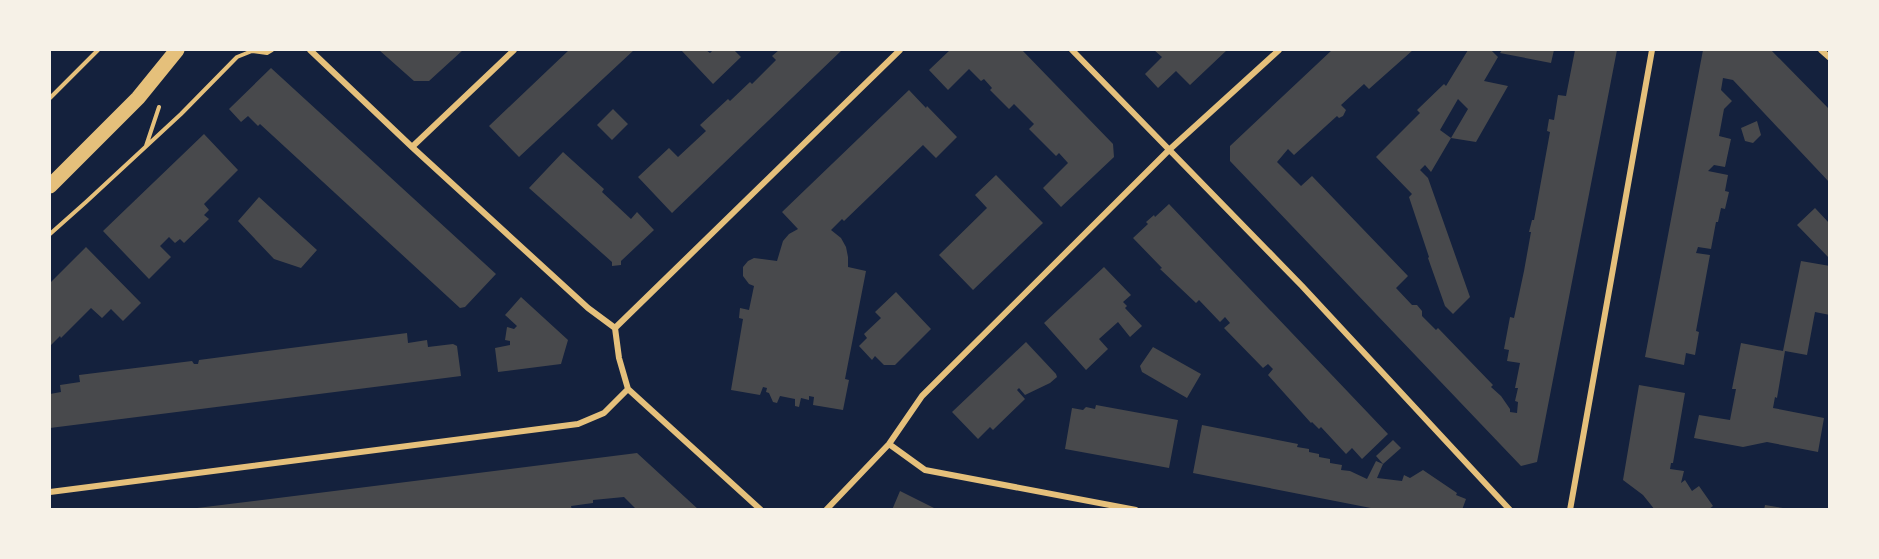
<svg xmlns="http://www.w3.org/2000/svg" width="1879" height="559" font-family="'Alegreya Sans',sans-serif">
	<rect width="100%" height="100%" fill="#14213d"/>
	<!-- building -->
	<path fill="#48494c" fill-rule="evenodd" d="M 379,50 L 463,50 L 429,81 L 414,81 Z
		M 569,50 L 634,50 L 519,157 L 489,126 Z
		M 681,50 L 706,50 L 710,53 L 713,50 L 734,50 L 741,57 L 713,84 Z
		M 779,50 L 842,50 L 672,213 L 638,177 L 669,148 L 678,157 L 706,131 L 700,125 L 728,99 L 730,101 L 750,82 L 752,84 L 776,60 L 772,56 Z
		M 950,50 L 1022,50 L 1113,144 L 1114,157 L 1061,207 L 1043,188 L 1068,163 L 1059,153 L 1056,156 L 1029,129 L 1034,124 L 1014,104 L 1009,109 L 990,90 L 992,88 L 984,79 L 981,81 L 969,69 L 948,90 L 929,70 Z
		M 1154,50 L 1227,50 L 1190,85 L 1176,71 L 1158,88 L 1145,74 L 1162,57 Z
		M 1332,50 L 1413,50 L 1369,89 L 1364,84 L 1341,105 L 1346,110 L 1343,116 L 1339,118 L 1337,116 L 1294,155 L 1288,149 L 1277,162 L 1301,186 L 1312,176 L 1408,276 L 1396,288 L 1412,305 L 1417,305 L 1422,311 L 1422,316 L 1436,330 L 1438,328 L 1493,385 L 1491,387 L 1501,396 L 1510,409 L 1510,412 L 1517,413 L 1518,402 L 1515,401 L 1518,388 L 1515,388 L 1520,363 L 1507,361 L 1509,350 L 1504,349 L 1510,317 L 1514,318 L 1524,271 L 1531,232 L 1529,232 L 1532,220 L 1534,220 L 1550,132 L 1547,131 L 1549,119 L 1554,120 L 1558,95 L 1566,96 L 1575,50 L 1617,50 L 1537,462 L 1521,466 L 1230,161 L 1230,146 Z
		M 1468,50 L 1491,50 L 1498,57 L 1484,81 L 1508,86 L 1476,142 L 1451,138 L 1431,172 L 1425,165 L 1420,170 L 1428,178 L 1470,297 L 1453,314 L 1445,306 L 1428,258 L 1429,257 L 1409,197 L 1412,194 L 1376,157 L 1420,113 L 1417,110 L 1444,84 L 1446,86 ZM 1458,99 L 1468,109 L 1451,138 L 1440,130 Z
		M 1502,50 L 1554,50 L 1551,63 L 1500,53 Z
		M 1703,50 L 1771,50 L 1830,110 L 1830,183 L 1733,80 L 1723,78 L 1721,90 L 1732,101 L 1724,109 L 1719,136 L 1731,139 L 1725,167 L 1714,165 L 1708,171 L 1728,175 L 1725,191 L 1729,192 L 1725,209 L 1721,208 L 1718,222 L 1716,222 L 1711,249 L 1698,247 L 1696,253 L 1710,255 L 1696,331 L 1699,332 L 1695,355 L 1686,353 L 1684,365 L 1645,357 Z
		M 271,68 L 496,274 L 465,307 L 460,308 L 260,124 L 258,126 L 248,116 L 241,122 L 229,109 Z
		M 909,90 L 926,108 L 927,106 L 957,137 L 936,158 L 923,145 L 844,221 L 842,219 L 831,230 L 841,238 L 846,247 L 848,257 L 848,267 L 866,271 L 845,379 L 849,380 L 843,410 L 813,405 L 814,397 L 809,396 L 809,400 L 801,398 L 799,407 L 795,406 L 795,399 L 780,396 L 777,403 L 773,402 L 769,393 L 766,392 L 767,388 L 763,387 L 760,395 L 731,390 L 743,319 L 739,318 L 740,308 L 749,310 L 754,286 L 749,284 L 743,276 L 743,267 L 748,261 L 754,258 L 777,261 L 783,241 L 789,234 L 798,229 L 782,212 Z
		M 613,109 L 628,124 L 612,140 L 597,125 Z
		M 1757,121 L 1761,135 L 1753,143 L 1745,141 L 1741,128 Z
		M 204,134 L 238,170 L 204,204 L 209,210 L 204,215 L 209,219 L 184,243 L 180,239 L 175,243 L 169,237 L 160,246 L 171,257 L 149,279 L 103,231 Z
		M 563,152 L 604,189 L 602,192 L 631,219 L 637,212 L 654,230 L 621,261 L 621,265 L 612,266 L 612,262 L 529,188 Z
		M 996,175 L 1043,223 L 973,290 L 939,255 L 987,208 L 975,195 Z
		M 259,197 L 317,250 L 301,268 L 274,259 L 238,221 Z
		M 1169,204 L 1388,434 L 1362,459 L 1352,448 L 1346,454 L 1321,427 L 1319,429 L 1312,422 L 1311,423 L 1268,375 L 1273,369 L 1268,364 L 1263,368 L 1224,328 L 1230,323 L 1225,317 L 1220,322 L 1199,300 L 1196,303 L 1160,269 L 1162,268 L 1133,238 L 1148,224 L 1146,222 L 1154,215 L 1155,217 Z
		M 1815,208 L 1830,224 L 1830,259 L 1797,225 Z
		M 86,247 L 141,303 L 123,321 L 111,309 L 102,318 L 91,308 L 61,338 L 60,336 L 50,346 L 50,283 Z
		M 1801,261 L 1830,266 L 1830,315 L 1815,312 L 1807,355 L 1785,351 L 1777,398 L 1775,397 L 1773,408 L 1824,418 L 1818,452 L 1767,442 L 1743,447 L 1694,438 L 1699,415 L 1730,420 L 1736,389 L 1732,389 L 1741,343 L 1783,351 Z
		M 1104,267 L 1131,295 L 1123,302 L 1127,306 L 1125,308 L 1142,326 L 1130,337 L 1118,322 L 1099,339 L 1108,349 L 1086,370 L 1044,323 Z
		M 896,292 L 931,329 L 895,365 L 884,365 L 875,356 L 872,360 L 859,346 L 867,338 L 864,334 L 881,318 L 875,312 Z
		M 521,297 L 568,340 L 561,364 L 498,372 L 495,348 L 510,345 L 510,341 L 505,340 L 507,327 L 514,329 L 517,326 L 505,315 Z
		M 407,333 L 408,343 L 427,340 L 428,347 L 453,344 L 457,346 L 461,376 L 50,428 L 50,394 L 61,392 L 60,385 L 80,382 L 79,375 L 192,361 L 194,364 L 198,364 L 199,360 Z
		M 1026,342 L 1056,374 L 1057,377 L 1050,383 L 1025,395 L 1019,388 L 1017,390 L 1025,399 L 993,430 L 990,427 L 978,439 L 952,412 Z
		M 1153,347 L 1201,374 L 1187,398 L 1142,372 L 1140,366 Z
		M 1639,385 L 1685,393 L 1673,463 L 1671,463 L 1670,469 L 1684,471 L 1681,483 L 1685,480 L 1692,491 L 1699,486 L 1713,506 L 1708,510 L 1655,510 L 1643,495 L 1623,480 Z
		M 1096,405 L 1178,420 L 1169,468 L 1065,449 L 1072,408 L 1083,410 L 1086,407 L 1095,409 Z
		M 1202,425 L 1298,444 L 1297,447 L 1309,449 L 1309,452 L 1319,454 L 1319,457 L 1330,459 L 1330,463 L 1342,465 L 1341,470 L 1350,471 L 1367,479 L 1376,461 L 1383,464 L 1377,478 L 1402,481 L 1404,475 L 1410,478 L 1423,470 L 1457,493 L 1456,495 L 1466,499 L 1462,510 L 1381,510 L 1193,473 Z
		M 1393,440 L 1401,448 L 1383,464 L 1376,456 Z
		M 637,453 L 699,510 L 637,510 L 624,497 L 593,500 L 593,503 L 571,506 L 572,510 L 198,510 L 197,508 Z
		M 900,491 L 938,510 L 892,510 Z
		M 1765,505 L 1783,508 L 1783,510 L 1764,510 Z"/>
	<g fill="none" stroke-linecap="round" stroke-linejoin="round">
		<!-- path -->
		<path stroke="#e5c07b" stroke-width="4" d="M 50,98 L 98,50
			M 146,146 L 159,107
			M 50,234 L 86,202 L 181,114 L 237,57 L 252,51 L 267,53 L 272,50"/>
		<!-- minor -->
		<path stroke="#e5c07b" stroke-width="6" d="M 310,50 L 412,147 L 588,308 L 615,328 L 619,358 L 628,389 L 761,510
			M 1072,50 L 1302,286 L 1510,510
			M 1821,50 L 1830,58
			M 412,147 L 514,50
			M 615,328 L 900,50
			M 889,444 L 925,470 L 1136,510
			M 50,492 L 578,424 L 604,413 L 628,389
			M 826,510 L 889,444 L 922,396 L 1169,150 L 1279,50
			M 1570,510 L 1652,50"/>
		<!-- primary -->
		<path stroke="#e5c07b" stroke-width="15" d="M 50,186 L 138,98 L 177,50"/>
	</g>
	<!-- border -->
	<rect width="1879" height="559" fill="none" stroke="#f6f1e7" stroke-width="102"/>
</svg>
